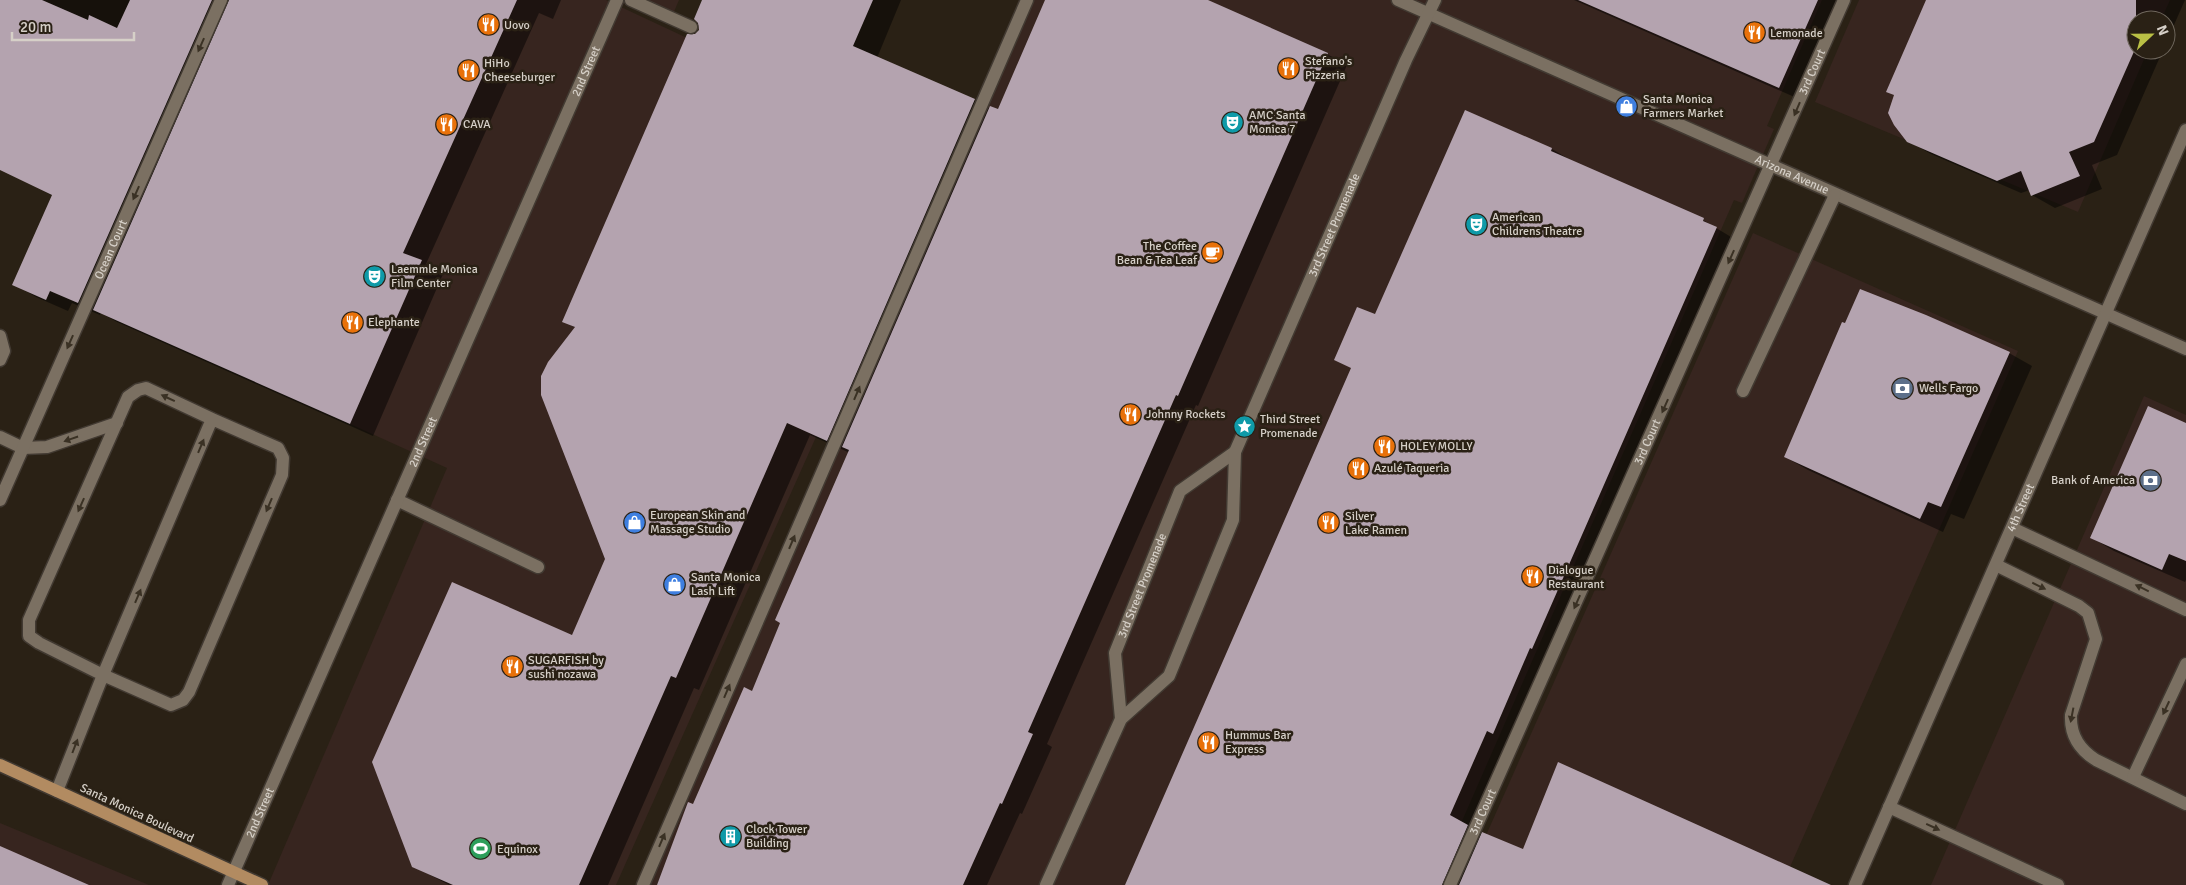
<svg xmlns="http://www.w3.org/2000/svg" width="2186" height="885" font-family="Signika,sans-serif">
	<rect width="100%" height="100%" fill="#2a2115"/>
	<!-- commercial -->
	<path fill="#37251f" d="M 237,0 L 606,0 L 941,157 L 616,885 L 268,885 L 447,468 L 104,312 Z
		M 642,0 L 679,0 L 673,14 Z
		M 1034,0 L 1822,0 L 1767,126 L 1774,129 L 1742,203 L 1734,200 L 1434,885 L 638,885 Z
		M 1859,0 L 2170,0 L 2161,20 L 2136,20 L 2136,50 L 2148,50 L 2078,212 L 1815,102 Z
		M 1753,233 L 2018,351 L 1782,885 L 1464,885 Z
		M 2144,396 L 2186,415 L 2186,885 L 1931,885 Z
		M 0,823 L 149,885 L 0,885 Z"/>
	<!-- shadow -->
	<path fill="#0007" d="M 0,0 L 561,0 L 553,19 L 539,13 L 426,264 L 443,274 L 373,436 L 117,322 L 101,313 L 100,315 L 72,303 L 68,311 L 36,297 L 14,284 L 53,196 L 0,168 Z
		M 703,0 L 901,0 L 877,58 L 975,100 L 990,109 L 999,111 L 1048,0 L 1205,0 L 1327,54 L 1347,65 L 1198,406 L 1196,405 L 1047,744 L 1052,747 L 1022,814 L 1020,813 L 987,885 L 657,885 L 693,806 L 752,692 L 850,453 L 810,435 L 699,690 L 694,688 L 608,885 L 449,885 L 413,866 L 572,636 L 606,559 L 576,328 L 564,321 L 700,30 Z
		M 1574,0 L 1843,0 L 1799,99 Z
		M 1928,0 L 2185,0 L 2166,43 L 2166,20 L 2136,20 L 2136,50 L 2163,50 L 2117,155 L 2092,165 L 2102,189 L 2055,208 L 2032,195 L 2030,190 L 2021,193 L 1931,154 L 1908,141 Z
		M 1552,149 L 1572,161 L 1703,220 L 1736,240 L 1470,827 L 1483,834 L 1524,850 L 1798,885 L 1126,885 L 1376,316 Z
		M 2009,353 L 2032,366 L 1964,519 L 1951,514 L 1943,532 L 1808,470 L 1785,457 Z
		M 2186,424 L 2186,580 L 2185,582 L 2114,551 L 2092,538 Z"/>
	<!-- building -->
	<path fill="#b4a3af" d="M 0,0 L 42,0 L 88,20 L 89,15 L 117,28 L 130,0 L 212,0 L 78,303 L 50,291 L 46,300 L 12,285 L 52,195 L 0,170 Z
		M 229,0 L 517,0 L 403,253 L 422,260 L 350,424 L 93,310 Z
		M 702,0 L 873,0 L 853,46 L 975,99 L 827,441 L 787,423 L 676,678 L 671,676 L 579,885 L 453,885 L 412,867 L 372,762 L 452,582 L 572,635 L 605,559 L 541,395 L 541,376 L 548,362 L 575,327 L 562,322 L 687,34 L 695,34 L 699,30 L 698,23 L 694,19 Z
		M 1045,0 L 1208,0 L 1328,53 L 1178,396 L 1176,395 L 1028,732 L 1033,734 L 1002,804 L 1000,803 L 963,885 L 657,885 L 688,802 L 693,804 L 744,687 L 752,691 L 780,623 L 775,620 L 849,450 L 842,447 L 990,106 L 998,109 Z
		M 1578,0 L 1818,0 L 1779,88 Z
		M 1926,0 L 2136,0 L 2136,47 L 2094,142 L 2069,152 L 2080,176 L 2031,196 L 2021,171 L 1997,181 L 1907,142 L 1894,125 L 1888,113 L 1894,95 L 1886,92 Z
		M 1465,110 L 1552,148 L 1551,151 L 1704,218 L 1703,221 L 1717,227 L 1532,649 L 1530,648 L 1493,734 L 1487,731 L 1450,815 L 1468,825 L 1442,885 L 1125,885 L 1351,368 L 1334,360 L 1357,307 L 1375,314 Z
		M 1860,289 L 1926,315 L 2010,352 L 1941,507 L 1928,502 L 1920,519 L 1784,457 L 1842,322 L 1845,323 Z
		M 2148,406 L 2186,423 L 2186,561 L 2169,554 L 2162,570 L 2090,538 Z
		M 1558,762 L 1831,885 L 1459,885 L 1482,832 L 1523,849 Z
		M 0,846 L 89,885 L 0,885 Z"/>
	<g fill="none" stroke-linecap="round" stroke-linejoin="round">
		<defs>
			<g id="minor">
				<path d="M 631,0 L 691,27"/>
				<path id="s1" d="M 1398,0 L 2186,349"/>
				<path d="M 0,336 L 4,351 L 0,360"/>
				<path d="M 1743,391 L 1835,195"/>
				<path d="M 0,437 L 23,448 L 47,447 L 117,423"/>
				<path id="s2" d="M 0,500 L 221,0"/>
				<path d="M 397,500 L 538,567"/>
				<path d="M 2012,528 L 2186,610"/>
				<path d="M 1996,565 L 2079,606 L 2088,613 L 2096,639 L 2071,715 C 2070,735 2080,750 2096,760 L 2186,804"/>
				<path id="s3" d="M 1121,719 L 1115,653 L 1180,491 L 1235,452"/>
				<path d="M 2133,777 L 2186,664"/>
				<path d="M 57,791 L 103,675 L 212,419 L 278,448 L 283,458 L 282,475 L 189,692 L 183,700 L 171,705 L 103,675 L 39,643 L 29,636 L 29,620 L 128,397 L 138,390 L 146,388 L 212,419"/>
				<path d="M 1889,807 L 2058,885"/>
				<path id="s4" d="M 228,885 L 617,0"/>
				<path d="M 643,885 L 1027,0"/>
				<path id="s5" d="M 1046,885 L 1121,719 L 1169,676 L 1233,520 L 1235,452 L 1406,60 L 1435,0"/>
				<path id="s6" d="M 1450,885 L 1844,0"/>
				<path id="s7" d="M 1855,885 L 2186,130"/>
			</g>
			<path id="major" d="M 0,765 L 262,885"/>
		</defs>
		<!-- minor casing -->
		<use href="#minor" stroke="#423a32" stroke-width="15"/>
		<!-- major casing -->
		<use href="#major" stroke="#423a32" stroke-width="15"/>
		<!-- minor -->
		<use href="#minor" stroke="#7b7062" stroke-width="12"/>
		<!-- major -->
		<use href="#major" stroke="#b28b61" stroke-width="12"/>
	</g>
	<!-- one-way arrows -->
	<defs><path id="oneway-solid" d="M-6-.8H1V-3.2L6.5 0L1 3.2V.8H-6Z" transform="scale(1.25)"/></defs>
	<g fill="#3a3124">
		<use href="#oneway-solid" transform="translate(201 45) rotate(114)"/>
		<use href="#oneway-solid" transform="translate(1797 109) rotate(113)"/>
		<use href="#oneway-solid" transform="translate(136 193) rotate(114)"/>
		<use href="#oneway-solid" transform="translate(1731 257) rotate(114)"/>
		<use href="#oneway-solid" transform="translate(70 342) rotate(114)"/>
		<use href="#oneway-solid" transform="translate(857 393) rotate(-67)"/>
		<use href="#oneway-solid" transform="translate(168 398) rotate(-155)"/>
		<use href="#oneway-solid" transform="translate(1665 406) rotate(114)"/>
		<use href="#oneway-solid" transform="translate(71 439) rotate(161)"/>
		<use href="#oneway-solid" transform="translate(201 446) rotate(-67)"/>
		<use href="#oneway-solid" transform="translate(81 505) rotate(114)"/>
		<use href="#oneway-solid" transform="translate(269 505) rotate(113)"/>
		<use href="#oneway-solid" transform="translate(792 542) rotate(-67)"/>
		<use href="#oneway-solid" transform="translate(2039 586) rotate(26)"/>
		<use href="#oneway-solid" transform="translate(2142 588) rotate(-154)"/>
		<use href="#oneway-solid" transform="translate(138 596) rotate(-67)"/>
		<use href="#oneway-solid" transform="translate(1577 602) rotate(114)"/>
		<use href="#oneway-solid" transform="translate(727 691) rotate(-67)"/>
		<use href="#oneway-solid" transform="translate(2166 708) rotate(115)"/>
		<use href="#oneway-solid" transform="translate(2072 715) rotate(101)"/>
		<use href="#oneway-solid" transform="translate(75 746) rotate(-69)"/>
		<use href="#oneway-solid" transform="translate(1933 827) rotate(25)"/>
		<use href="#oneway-solid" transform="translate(662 840) rotate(-67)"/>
	</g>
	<!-- icons -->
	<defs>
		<symbol id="restaurant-disc" viewBox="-11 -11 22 22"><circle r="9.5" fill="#e8710a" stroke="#2a2115"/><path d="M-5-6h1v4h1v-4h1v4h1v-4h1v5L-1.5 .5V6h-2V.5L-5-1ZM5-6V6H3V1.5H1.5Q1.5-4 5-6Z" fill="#fff"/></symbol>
		<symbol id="shop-disc" viewBox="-11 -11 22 22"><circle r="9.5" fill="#3f7fe0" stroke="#2a2115"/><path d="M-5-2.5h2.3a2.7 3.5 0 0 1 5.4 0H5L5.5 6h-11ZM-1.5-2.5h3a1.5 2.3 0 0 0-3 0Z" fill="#fff"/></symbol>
		<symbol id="theatre-disc" viewBox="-11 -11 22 22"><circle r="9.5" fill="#0f9aa8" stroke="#2a2115"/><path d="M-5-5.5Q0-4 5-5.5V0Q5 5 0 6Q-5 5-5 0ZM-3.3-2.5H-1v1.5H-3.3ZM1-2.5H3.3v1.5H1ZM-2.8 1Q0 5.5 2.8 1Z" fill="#fff"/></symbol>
		<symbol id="cafe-disc" viewBox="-11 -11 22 22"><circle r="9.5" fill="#e8710a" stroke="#2a2115"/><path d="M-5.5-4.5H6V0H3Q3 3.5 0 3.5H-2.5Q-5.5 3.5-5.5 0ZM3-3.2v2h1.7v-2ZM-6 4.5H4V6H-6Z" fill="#fff"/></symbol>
		<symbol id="bank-disc" viewBox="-11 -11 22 22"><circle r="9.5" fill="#5c6f8a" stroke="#2a2115"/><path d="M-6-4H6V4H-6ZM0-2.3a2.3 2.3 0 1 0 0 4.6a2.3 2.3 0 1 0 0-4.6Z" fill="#fff"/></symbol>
		<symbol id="sight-disc" viewBox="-11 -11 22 22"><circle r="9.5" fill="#0f9aa8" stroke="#2a2115"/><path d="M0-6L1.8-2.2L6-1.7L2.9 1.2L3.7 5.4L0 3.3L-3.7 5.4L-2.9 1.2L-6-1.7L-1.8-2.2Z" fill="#fff"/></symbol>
		<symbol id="building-disc" viewBox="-11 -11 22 22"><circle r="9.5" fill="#0f9aa8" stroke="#2a2115"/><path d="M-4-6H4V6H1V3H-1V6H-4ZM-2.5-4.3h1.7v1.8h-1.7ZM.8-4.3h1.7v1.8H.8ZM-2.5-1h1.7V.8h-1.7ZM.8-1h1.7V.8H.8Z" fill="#fff"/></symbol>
		<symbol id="stadium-disc" viewBox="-11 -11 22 22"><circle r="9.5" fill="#2e9e5b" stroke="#2a2115"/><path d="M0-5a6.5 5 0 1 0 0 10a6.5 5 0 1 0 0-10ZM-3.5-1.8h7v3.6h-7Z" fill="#fff"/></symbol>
	</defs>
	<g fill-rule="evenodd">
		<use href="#restaurant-disc" x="476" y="12" width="25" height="25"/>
		<use href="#restaurant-disc" x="1742" y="20" width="25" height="25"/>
		<use href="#restaurant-disc" x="1276" y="56" width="25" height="25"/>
		<use href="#restaurant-disc" x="456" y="58" width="25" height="25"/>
		<use href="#shop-disc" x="1614" y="94" width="25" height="25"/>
		<use href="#theatre-disc" x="1220" y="110" width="25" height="25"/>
		<use href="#restaurant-disc" x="434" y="112" width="25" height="25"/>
		<use href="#theatre-disc" x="1464" y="212" width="25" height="25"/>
		<use href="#cafe-disc" x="1200" y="240" width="25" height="25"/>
		<use href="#theatre-disc" x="362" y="264" width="25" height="25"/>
		<use href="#restaurant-disc" x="340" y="310" width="25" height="25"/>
		<use href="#bank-disc" x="1890" y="376" width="25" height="25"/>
		<use href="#restaurant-disc" x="1118" y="402" width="25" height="25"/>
		<use href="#sight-disc" x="1232" y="414" width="25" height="25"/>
		<use href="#restaurant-disc" x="1372" y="434" width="25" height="25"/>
		<use href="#restaurant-disc" x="1346" y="456" width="25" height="25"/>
		<use href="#bank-disc" x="2138" y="468" width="25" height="25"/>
		<use href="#shop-disc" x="622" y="510" width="25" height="25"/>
		<use href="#restaurant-disc" x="1316" y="510" width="25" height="25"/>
		<use href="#restaurant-disc" x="1520" y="564" width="25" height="25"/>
		<use href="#shop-disc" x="662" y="572" width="25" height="25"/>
		<use href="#restaurant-disc" x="500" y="654" width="25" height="25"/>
		<use href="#restaurant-disc" x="1196" y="730" width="25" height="25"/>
		<use href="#building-disc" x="718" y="824" width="25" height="25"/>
		<use href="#stadium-disc" x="468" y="836" width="25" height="25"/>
	</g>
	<g text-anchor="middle" stroke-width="5" stroke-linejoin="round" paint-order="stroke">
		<!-- poi labels -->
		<g font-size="12" fill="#d6d0c8" stroke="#2a2115" text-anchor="start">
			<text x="504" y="29">Uovo</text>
			<text x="1770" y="37">Lemonade</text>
			<text x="1305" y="65">Stefano's<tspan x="1305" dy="14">Pizzeria</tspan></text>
			<text x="484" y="67">HiHo<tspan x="484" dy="14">Cheeseburger</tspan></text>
			<text x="1643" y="103">Santa Monica<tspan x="1643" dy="14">Farmers Market</tspan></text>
			<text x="1249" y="119">AMC Santa<tspan x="1249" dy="14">Monica 7</tspan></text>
			<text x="463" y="128">CAVA</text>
			<text x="1492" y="221">American<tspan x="1492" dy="14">Childrens Theatre</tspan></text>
			<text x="1197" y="250" text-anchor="end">The Coffee<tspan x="1197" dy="14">Bean &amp; Tea Leaf</tspan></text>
			<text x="391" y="273">Laemmle Monica<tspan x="391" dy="14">Film Center</tspan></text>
			<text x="368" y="326">Elephante</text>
			<text x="1919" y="392">Wells Fargo</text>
			<text x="1146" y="418">Johnny Rockets</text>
			<text x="1260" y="423">Third Street<tspan x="1260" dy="14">Promenade</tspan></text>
			<text x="1400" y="450">HOLEY MOLLY</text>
			<text x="1374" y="472">Azulé Taqueria</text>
			<text x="2135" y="484" text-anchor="end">Bank of America</text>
			<text x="650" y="519">European Skin and<tspan x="650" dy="14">Massage Studio</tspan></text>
			<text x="1345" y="520">Silver<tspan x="1345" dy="14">Lake Ramen</tspan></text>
			<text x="1548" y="574">Dialogue<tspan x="1548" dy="14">Restaurant</tspan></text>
			<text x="691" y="581">Santa Monica<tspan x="691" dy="14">Lash Lift</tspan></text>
			<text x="528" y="664">SUGARFISH by<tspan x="528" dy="14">sushi nozawa</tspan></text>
			<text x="1225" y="739">Hummus Bar<tspan x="1225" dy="14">Express</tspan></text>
			<text x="746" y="833">Clock Tower<tspan x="746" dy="14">Building</tspan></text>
			<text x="497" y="853">Equinox</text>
		</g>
		<!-- street labels -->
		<g font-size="12" fill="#d6d0c8" stroke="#2a2115">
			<text dy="4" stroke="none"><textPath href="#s4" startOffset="889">2nd Street</textPath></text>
			<text dy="4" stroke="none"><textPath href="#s6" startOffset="890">3rd Court</textPath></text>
			<text dy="4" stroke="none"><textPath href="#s1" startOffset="431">Arizona Avenue</textPath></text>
			<text dy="4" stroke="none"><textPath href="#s5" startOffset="731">3rd Street Promenade</textPath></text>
			<text dy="4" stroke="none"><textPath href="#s2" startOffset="274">Ocean Court</textPath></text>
			<text dy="4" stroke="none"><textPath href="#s4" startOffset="484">2nd Street</textPath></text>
			<text dy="4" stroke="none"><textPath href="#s6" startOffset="485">3rd Court</textPath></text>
			<text dy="4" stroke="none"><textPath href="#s7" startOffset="412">4th Street</textPath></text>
			<text dy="4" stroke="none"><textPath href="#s3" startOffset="139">3rd Street Promenade</textPath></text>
			<text transform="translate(137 813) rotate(25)" y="4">Santa Monica Boulevard</text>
			<text dy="4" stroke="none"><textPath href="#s4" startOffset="79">2nd Street</textPath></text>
			<text dy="4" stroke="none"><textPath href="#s6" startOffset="80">3rd Court</textPath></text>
		</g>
	</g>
	<!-- north arrow -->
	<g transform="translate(2151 35) rotate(68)"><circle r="24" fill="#2a2115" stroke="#6f675d"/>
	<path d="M0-4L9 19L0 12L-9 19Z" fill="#bac045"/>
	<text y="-8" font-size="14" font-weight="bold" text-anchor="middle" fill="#d6d0c8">N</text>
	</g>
	<!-- scale -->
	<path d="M12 32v8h122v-8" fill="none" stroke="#d6d0c8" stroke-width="2.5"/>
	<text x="20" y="32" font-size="15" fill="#d6d0c8" stroke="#2a2115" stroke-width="4" paint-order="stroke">20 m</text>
</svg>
